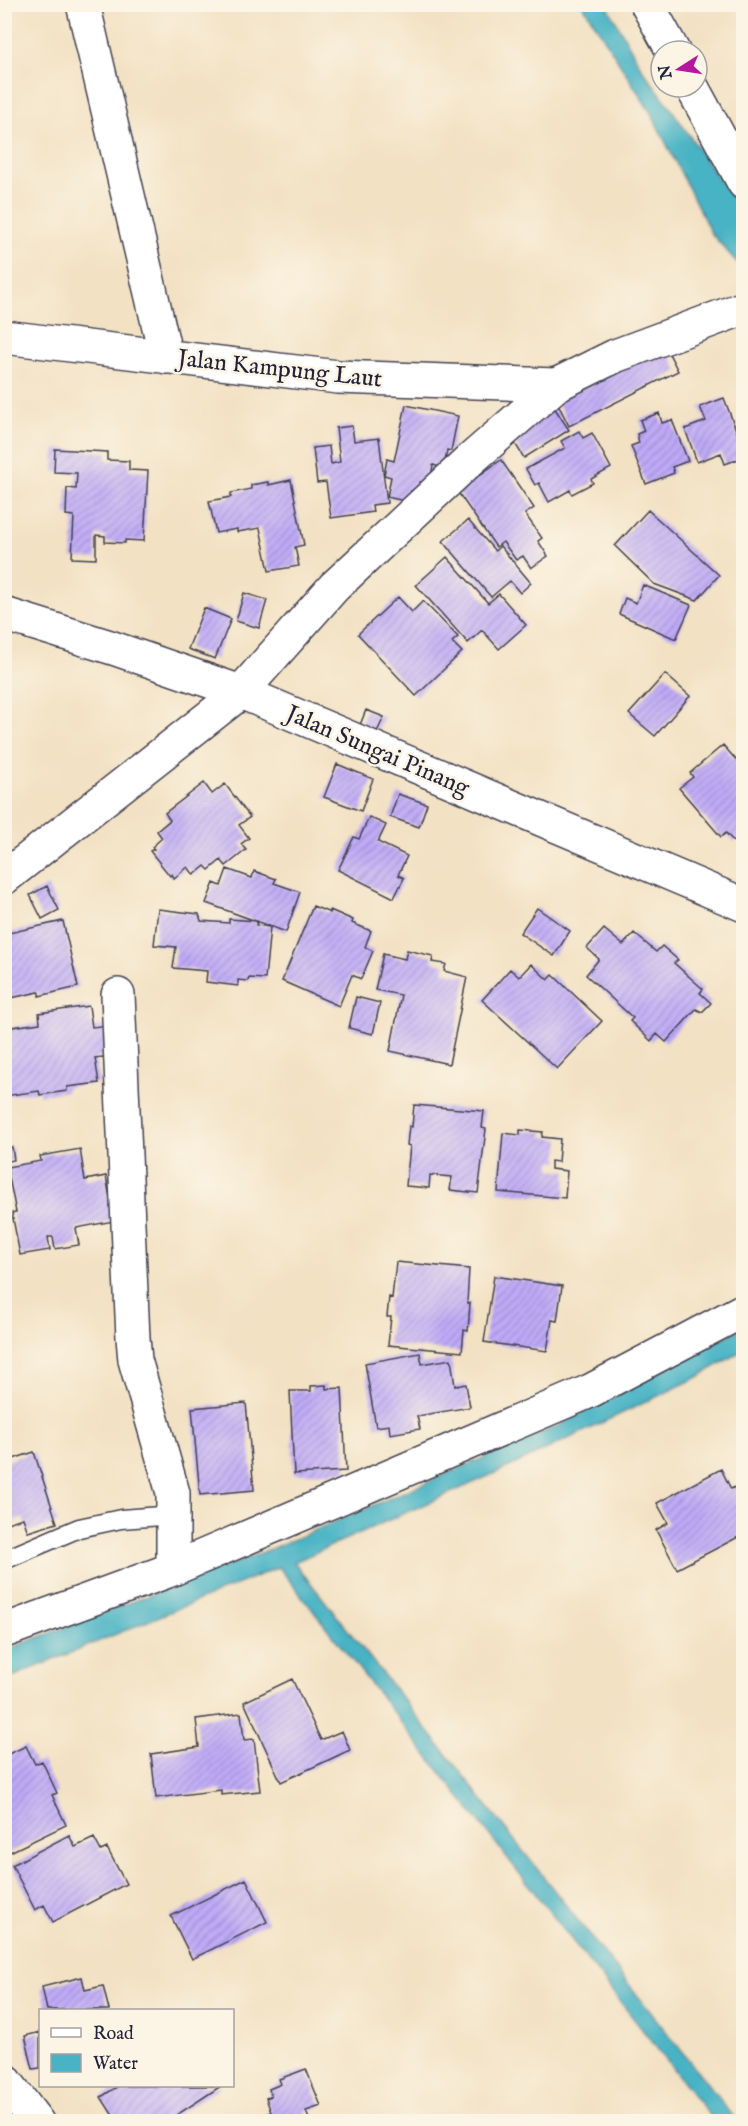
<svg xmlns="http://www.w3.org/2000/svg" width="748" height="2126" font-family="'IM FELL English',serif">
	<defs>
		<pattern id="building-hatch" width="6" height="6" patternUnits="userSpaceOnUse" patternTransform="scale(1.5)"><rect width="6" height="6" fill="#bfabf8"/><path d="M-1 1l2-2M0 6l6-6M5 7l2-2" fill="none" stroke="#9b8bca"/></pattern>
	</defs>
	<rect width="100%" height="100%" fill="#fcf5e5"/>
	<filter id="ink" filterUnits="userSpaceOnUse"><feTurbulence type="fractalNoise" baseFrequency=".0167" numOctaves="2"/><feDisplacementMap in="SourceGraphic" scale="12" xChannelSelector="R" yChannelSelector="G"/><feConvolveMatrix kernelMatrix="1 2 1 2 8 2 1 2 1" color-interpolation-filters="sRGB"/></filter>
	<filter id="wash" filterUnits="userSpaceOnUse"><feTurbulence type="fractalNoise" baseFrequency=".008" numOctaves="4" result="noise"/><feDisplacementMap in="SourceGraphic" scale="24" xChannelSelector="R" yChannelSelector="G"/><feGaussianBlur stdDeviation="1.35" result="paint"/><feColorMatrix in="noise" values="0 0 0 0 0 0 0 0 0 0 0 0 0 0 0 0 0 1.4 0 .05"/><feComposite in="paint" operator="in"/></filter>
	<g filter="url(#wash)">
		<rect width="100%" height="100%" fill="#f2e1c3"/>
		<!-- water -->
		<path fill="#47b3c4" stroke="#346a80" stroke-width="1.5" d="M 583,5 L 607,5 L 642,69 L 668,104 L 738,207 L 743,217 L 743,269 L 711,233 L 651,113 Z
			M 743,1327 L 743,1350 L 698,1377 L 509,1467 L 294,1562 L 737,2121 L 714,2121 L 279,1567 L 5,1680 L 5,1650 L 271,1549 L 558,1426 Z"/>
		<g id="blocks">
			<!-- building -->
			<path fill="url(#building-hatch)" d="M 664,344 L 678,371 L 569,426 L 556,400 Z
				M 724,398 L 744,451 L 744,457 L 725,464 L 721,453 L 697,462 L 685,429 L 706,421 L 700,407 Z
				M 552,404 L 569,430 L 524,458 L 508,432 Z
				M 406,405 L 458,416 L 451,451 L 447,450 L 444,468 L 433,465 L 430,483 L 420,482 L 418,493 L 411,491 L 409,502 L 387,497 L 391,477 L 384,475 L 387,459 L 394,461 Z
				M 659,413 L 662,423 L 672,420 L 688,461 L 672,467 L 674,473 L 646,484 L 631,446 L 639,443 L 637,434 L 644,431 L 640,420 Z
				M 352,426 L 354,441 L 379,438 L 387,503 L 372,505 L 373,512 L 331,518 L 326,482 L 317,483 L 313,448 L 329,446 L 331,464 L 340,462 L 336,428 Z
				M 579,431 L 583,438 L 592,433 L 611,468 L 591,479 L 593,483 L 572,494 L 570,490 L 549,502 L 539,483 L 535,485 L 526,469 L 565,448 L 561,441 Z
				M 55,449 L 107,452 L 107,460 L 129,461 L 129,470 L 148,471 L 144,541 L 125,540 L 125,543 L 105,542 L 105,536 L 96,535 L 96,559 L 72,558 L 74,516 L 66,515 L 67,488 L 76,489 L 77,473 L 54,472 Z
				M 501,460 L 534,508 L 525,514 L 542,538 L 538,541 L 548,556 L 531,568 L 523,556 L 516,560 L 503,542 L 496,547 L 457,491 Z
				M 291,480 L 304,545 L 295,547 L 299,566 L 269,571 L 260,528 L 237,532 L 237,529 L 216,533 L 209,501 L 231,497 L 231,493 L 251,489 L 251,485 L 268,482 L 268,485 Z
				M 648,510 L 719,575 L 697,600 L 654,584 L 615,546 Z
				M 468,520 L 495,551 L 500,546 L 531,583 L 520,593 L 510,581 L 491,597 L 443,541 Z
				M 447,557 L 488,603 L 499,594 L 526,625 L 499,649 L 482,630 L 468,643 L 416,585 Z
				M 643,585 L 691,605 L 676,639 L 619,614 L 625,598 L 636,603 Z
				M 244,593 L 267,600 L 259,628 L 236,621 Z
				M 398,597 L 412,612 L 423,601 L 458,637 L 452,642 L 462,652 L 416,696 L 358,634 Z
				M 204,608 L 231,619 L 215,659 L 188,649 Z
				M 665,674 L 690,696 L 655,736 L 629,714 Z
				M 366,710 L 384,717 L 377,732 L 360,725 Z
				M 723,745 L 737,761 L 744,755 L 744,833 L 734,842 L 726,833 L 721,837 L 679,788 L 693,777 L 690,773 Z
				M 337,764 L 373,779 L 361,811 L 324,797 Z
				M 204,783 L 212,794 L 225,784 L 250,817 L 239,825 L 249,838 L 241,844 L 246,850 L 226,866 L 221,860 L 209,870 L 205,866 L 194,875 L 188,867 L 174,878 L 172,874 L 170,876 L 150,851 L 154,849 L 152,847 L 162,838 L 157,831 L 170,820 L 165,813 Z
				M 398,794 L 427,804 L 419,827 L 390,817 Z
				M 369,817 L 386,825 L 378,842 L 407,856 L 398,875 L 404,878 L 394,898 L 338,870 L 354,837 L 359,839 Z
				M 227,869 L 252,878 L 254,871 L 276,879 L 274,883 L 300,892 L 286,932 L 206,903 L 214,883 L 221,886 Z
				M 47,886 L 59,910 L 42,919 L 30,895 Z
				M 313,906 L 330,913 L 330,910 L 353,920 L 352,923 L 371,931 L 365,947 L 373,951 L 361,979 L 352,975 L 339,1006 L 282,981 Z
				M 537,908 L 570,931 L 554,956 L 520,933 Z
				M 158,909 L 199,914 L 201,921 L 229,923 L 229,919 L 257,921 L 256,925 L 270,927 L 265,979 L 249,978 L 248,981 L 238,980 L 238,986 L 206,982 L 207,971 L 173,968 L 176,947 L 154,945 Z
				M 63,921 L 78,987 L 39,996 L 39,992 L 6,999 L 4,934 Z
				M 604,929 L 623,945 L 634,933 L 656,952 L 662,946 L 678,960 L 674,963 L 703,989 L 700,993 L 711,1003 L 702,1012 L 696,1009 L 666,1042 L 657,1034 L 651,1041 L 630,1021 L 633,1018 L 586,975 L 599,959 L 587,948 Z
				M 407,950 L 433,956 L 432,962 L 446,964 L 444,971 L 467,977 L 449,1064 L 390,1051 L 401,995 L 375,990 L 383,954 L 405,959 Z
				M 531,964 L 548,980 L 553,975 L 602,1021 L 557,1069 L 482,1000 L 510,969 L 519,977 Z
				M 356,997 L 380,1003 L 373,1034 L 349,1028 Z
				M 89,1006 L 92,1027 L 110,1025 L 113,1056 L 95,1058 L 99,1083 L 67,1087 L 67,1091 L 40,1095 L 39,1091 L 4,1096 L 4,1042 L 7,1042 L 5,1028 L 40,1023 L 39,1013 Z
				M 414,1105 L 484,1111 L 482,1128 L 486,1129 L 478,1193 L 450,1190 L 452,1177 L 430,1175 L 429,1188 L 406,1186 L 410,1146 L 407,1145 L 409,1126 L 412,1127 Z
				M 520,1130 L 543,1132 L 542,1137 L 560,1139 L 558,1162 L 551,1161 L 551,1169 L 567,1171 L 565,1198 L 498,1192 L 503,1133 L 520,1135 Z
				M 12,1147 L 14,1160 L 4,1162 L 4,1148 Z
				M 80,1149 L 85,1180 L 106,1176 L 114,1221 L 76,1228 L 79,1245 L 55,1249 L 53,1237 L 48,1237 L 50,1250 L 20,1255 L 12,1213 L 16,1212 L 7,1167 L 41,1161 L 40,1156 Z
				M 396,1262 L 469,1269 L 467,1303 L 470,1303 L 468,1331 L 464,1330 L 462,1352 L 388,1345 L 391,1317 L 387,1317 L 389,1297 L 392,1298 Z
				M 494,1276 L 562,1286 L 557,1321 L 552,1320 L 547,1351 L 484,1342 Z
				M 420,1353 L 422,1364 L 451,1359 L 455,1386 L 466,1384 L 470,1407 L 417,1416 L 420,1429 L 390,1434 L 389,1425 L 376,1427 L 365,1363 Z
				M 326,1385 L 326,1389 L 342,1388 L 346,1471 L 294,1474 L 290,1391 L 311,1391 L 311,1386 Z
				M 246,1403 L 254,1490 L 200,1495 L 192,1408 Z
				M 34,1452 L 57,1523 L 28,1532 L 23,1518 L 4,1524 L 4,1462 Z
				M 721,1469 L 731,1489 L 741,1484 L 744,1488 L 744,1534 L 677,1569 L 656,1530 L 668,1523 L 657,1503 Z
				M 292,1679 L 321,1740 L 342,1731 L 350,1750 L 281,1782 L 244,1702 Z
				M 241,1713 L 244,1740 L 254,1739 L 260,1791 L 221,1795 L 221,1790 L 156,1798 L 151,1754 L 199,1747 L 196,1719 Z
				M 26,1746 L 35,1764 L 42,1761 L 57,1793 L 52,1795 L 66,1825 L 4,1855 L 4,1756 Z
				M 69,1835 L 75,1847 L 94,1838 L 101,1851 L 107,1848 L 126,1884 L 53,1922 L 44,1905 L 35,1910 L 12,1865 Z
				M 246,1879 L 267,1922 L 192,1959 L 171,1916 Z
				M 82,1977 L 85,1990 L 103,1986 L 109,2010 L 47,2010 L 42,1987 Z
				M 40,2032 L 40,2068 L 33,2069 L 25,2036 Z
				M 306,2069 L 321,2106 L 306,2111 L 310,2122 L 248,2122 L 271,2112 L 266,2098 L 271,2096 L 269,2089 L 281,2084 L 279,2079 Z
				M 118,2086 L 221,2086 L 172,2118 L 174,2122 L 117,2122 L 101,2097 Z"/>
		</g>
	</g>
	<g filter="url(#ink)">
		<use href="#blocks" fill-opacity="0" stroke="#413f4f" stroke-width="1.5"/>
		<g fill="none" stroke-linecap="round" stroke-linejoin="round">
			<defs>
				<path id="service" d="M 4,1560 L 79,1528 L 121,1519 L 174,1515"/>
				<path id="minor" d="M 83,4 L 166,357
					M 647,4 L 673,51
					M 692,87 L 744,183
					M 4,337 L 338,377 L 556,385
					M 4,878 L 241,692 L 334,587 L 469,461 L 556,385 L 615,356 L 744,308
					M 118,995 L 133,1338 L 135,1360 L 173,1493 L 173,1569
					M 4,1631 L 173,1569 L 590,1391 L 744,1310
					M 4,2079 L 37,2122"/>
				<path id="tertiary" d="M 4,614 L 113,648 L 241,692 L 744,905"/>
			</defs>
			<!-- service casing -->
			<use href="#service" stroke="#413f4f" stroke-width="21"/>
			<!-- minor casing -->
			<use href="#minor" stroke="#413f4f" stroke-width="36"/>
			<!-- tertiary casing -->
			<use href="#tertiary" stroke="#413f4f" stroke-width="36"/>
			<!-- service -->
			<use href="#service" stroke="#fff" stroke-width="18"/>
			<!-- minor -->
			<use href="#minor" stroke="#fff" stroke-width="33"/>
			<!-- tertiary -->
			<use href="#tertiary" stroke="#fff" stroke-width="33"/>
		</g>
	</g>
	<g text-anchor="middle" stroke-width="5" stroke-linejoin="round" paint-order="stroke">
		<!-- street labels -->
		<g font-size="24" fill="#22223b" stroke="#fcf5e5">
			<text transform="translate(280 368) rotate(6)" y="8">Jalan Kampung Laut</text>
			<text transform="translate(378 750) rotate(23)" y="8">Jalan Sungai Pinang</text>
		</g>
	</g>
	<!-- margin -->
	<rect width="748" height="2126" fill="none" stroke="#fcf5e5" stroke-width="24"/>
	<!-- legend -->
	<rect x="39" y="2009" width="195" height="78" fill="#fcf5e5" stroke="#a5a1a1" stroke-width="1.5"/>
	<rect x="51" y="2028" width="30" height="9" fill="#ffffff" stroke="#a5a1a1" stroke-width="1.5"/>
	<text x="93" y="2039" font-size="18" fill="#22223b">Road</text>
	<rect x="51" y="2054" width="30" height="18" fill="#47b3c4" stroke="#a5a1a1" stroke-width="1.5"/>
	<text x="93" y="2069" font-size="18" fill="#22223b">Water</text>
	<!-- north arrow -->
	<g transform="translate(679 69) rotate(258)"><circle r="28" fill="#fcf5e5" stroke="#a5a1a1" stroke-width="1.5"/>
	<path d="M0-4.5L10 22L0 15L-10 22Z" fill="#b5179e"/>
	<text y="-9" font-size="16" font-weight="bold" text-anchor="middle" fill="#22223b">N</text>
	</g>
</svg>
